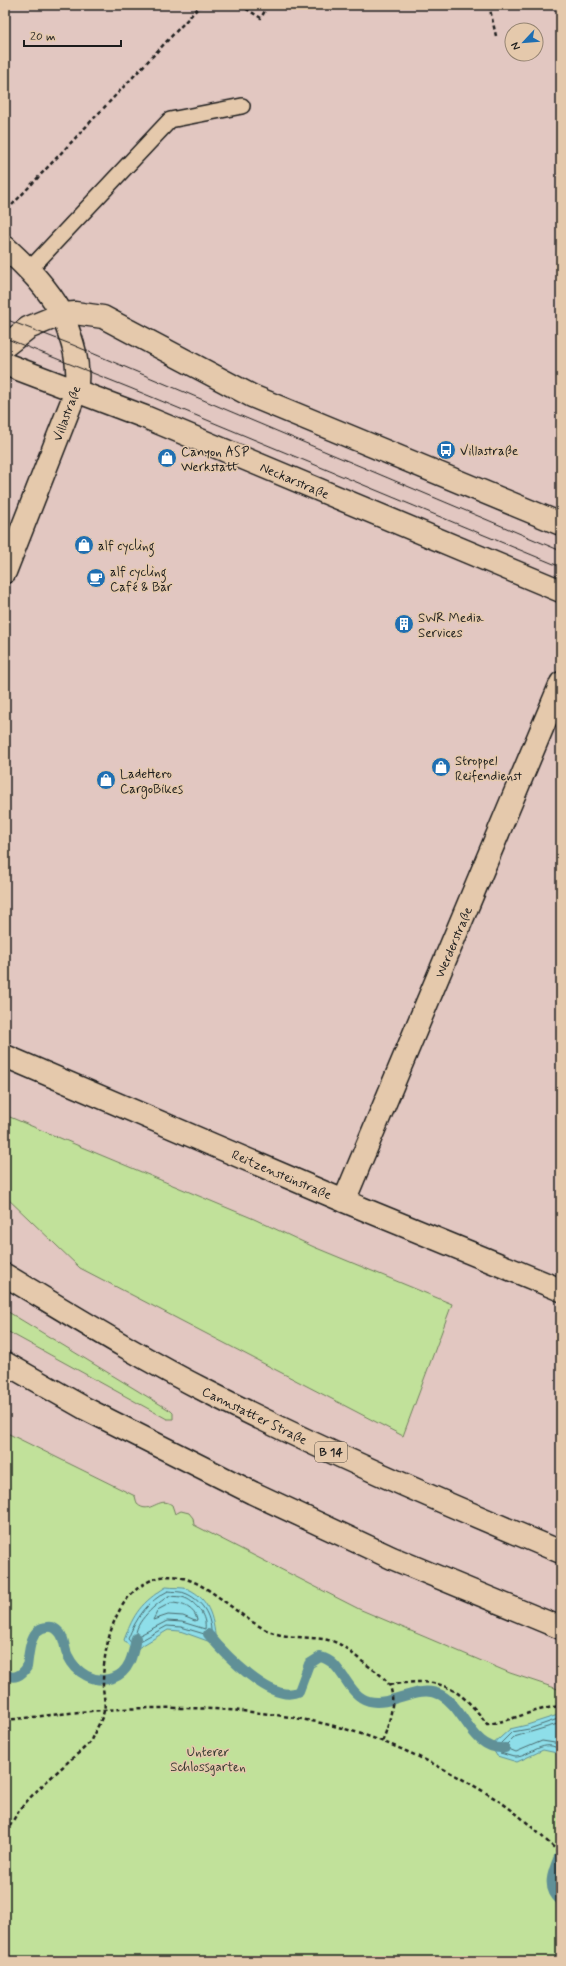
<svg xmlns="http://www.w3.org/2000/svg" width="566" height="1966" font-family="Mynerve,sans-serif">
	<rect width="100%" height="100%" fill="#e2c7c1"/>
	<filter id="ink" filterUnits="userSpaceOnUse"><feTurbulence type="fractalNoise" baseFrequency=".025" numOctaves="2"/><feDisplacementMap in="SourceGraphic" scale="8" xChannelSelector="R" yChannelSelector="G"/><feConvolveMatrix kernelMatrix="1 2 1 2 8 2 1 2 1" color-interpolation-filters="sRGB"/></filter>
	<g filter="url(#ink)">
		<!-- green -->
		<path fill="#c1e19a" stroke="#6e7e5b" d="M 5,1115 L 254,1219 L 314,1247 L 452,1304 L 403,1436 L 80,1268 L 5,1196 Z
			M 5,1310 L 171,1411 L 173,1413 L 173,1419 L 167,1419 L 5,1330 Z
			M 5,1432 L 135,1496 L 137,1504 C 150,1516 159,1495 172,1505 L 175,1514 L 181,1511 L 189,1513 L 193,1518 L 194,1525 L 359,1609 L 510,1673 L 561,1690 L 561,1961 L 5,1961 Z"/>
		<!-- water -->
		<path fill="#8edee9" stroke="#609097" d="M 166,1587 C 173,1588 182,1587 188,1589 C 211,1599 214,1622 216,1644 L 180,1631 L 168,1630 L 133,1651 L 124,1640 C 134,1613 141,1603 166,1587 Z
			M 561,1714 L 561,1760 L 557,1753 L 543,1750 L 517,1762 L 497,1756 L 491,1746 L 510,1729 L 527,1725 Z"/>
		<g fill="none" stroke-linecap="round" stroke-linejoin="round">
			<!-- shore -->
			<path stroke="#4a6a6e" stroke-width="1" d="M 168,1591 C 174,1592 182,1591 187,1594 C 204,1602 212,1618 211,1636 L 181,1627 L 167,1626 L 133,1645 L 128,1639 C 136,1618 148,1601 168,1591 Z
				M 169,1596 C 174,1597 181,1596 185,1598 C 197,1603 207,1617 205,1629 L 182,1622 L 167,1621 L 136,1637 C 134,1622 157,1603 169,1596 Z
				M 171,1603 C 182,1603 195,1608 197,1620 L 195,1621 L 183,1616 L 168,1615 L 153,1620 L 158,1610 Z
				M 561,1718 L 529,1729 L 512,1732 L 497,1747 L 500,1753 C 505,1754 511,1757 516,1757 C 530,1757 545,1736 561,1751
				M 561,1723 L 514,1737 L 504,1747 L 516,1752 L 542,1741 L 561,1744"/>
			<!-- stream -->
			<path stroke="#609097" stroke-width="10" d="M 208,1634 C 223,1652 273,1706 299,1691 L 309,1664 L 320,1657 C 343,1661 346,1695 369,1701 C 392,1707 418,1683 441,1695 C 465,1708 472,1751 505,1748
				M 5,1674 C 14,1680 22,1675 27,1667 C 29,1654 29,1628 47,1627 C 52,1626 57,1629 60,1633 C 65,1639 64,1649 68,1656 C 76,1673 94,1684 113,1678 C 130,1672 133,1654 136,1638
				M 561,1852 C 554,1869 544,1887 561,1901"/>
			<defs>
				<path id="service" d="M 29,270 L 170,120 L 242,106"/>
				<path id="minor" d="M 5,247 C 27,267 48,288 62,314
					M 5,1056 L 344,1201 L 561,1290
					M 344,1201 L 561,683"/>
				<path id="tertiary" d="M 5,346 L 28,328 L 62,314 L 75,313 L 103,317 L 252,396 L 561,524
					M 5,364 L 145,417 L 561,591
					M 5,572 L 76,391 C 81,364 72,339 62,314"/>
				<path id="primary" d="M 5,1275 C 72,1315 139,1357 208,1392 C 323,1451 442,1502 561,1552
					M 5,1363 L 86,1409 L 253,1493 L 392,1558 L 561,1628"/>
			</defs>
			<!-- service casing -->
			<use href="#service" stroke="#1c1c1c" stroke-width="18"/>
			<!-- minor casing -->
			<use href="#minor" stroke="#1c1c1c" stroke-width="25"/>
			<!-- tertiary casing -->
			<use href="#tertiary" stroke="#1c1c1c" stroke-width="25"/>
			<!-- primary casing -->
			<use href="#primary" stroke="#1c1c1c" stroke-width="25"/>
			<!-- path -->
			<path stroke="#1c1c1c" stroke-width="2.5" stroke-dasharray="4 3" stroke-linecap="butt" d="M 240,5 L 261,18 L 268,5
				M 489,5 L 496,36
				M 12,205 L 201,5
				M 389,1685 C 438,1677 457,1684 487,1724 C 513,1721 535,1708 561,1706
				M 5,1720 C 38,1717 71,1712 104,1710 C 181,1705 263,1708 338,1727 C 394,1742 450,1770 499,1801 C 522,1816 541,1836 561,1854
				M 5,1839 C 15,1805 46,1783 70,1760 C 77,1754 86,1748 91,1740 C 95,1731 102,1720 104,1711 C 106,1703 103,1693 103,1685 C 103,1653 111,1609 138,1588 C 188,1550 227,1614 271,1632 C 289,1639 309,1636 328,1640 C 340,1642 349,1651 358,1658 C 367,1666 381,1673 388,1683 C 398,1697 388,1728 382,1742"/>
			<!-- service -->
			<use href="#service" stroke="#e5c9ac" stroke-width="15"/>
			<!-- minor -->
			<use href="#minor" stroke="#e5c9ac" stroke-width="22"/>
			<!-- tertiary -->
			<use href="#tertiary" stroke="#e5c9ac" stroke-width="22"/>
			<!-- primary -->
			<use href="#primary" stroke="#e5c9ac" stroke-width="22"/>
			<!-- tram -->
			<path stroke="#1c1c1c" stroke-width="1" d="M 5,319 L 73,345 L 561,551
				M 5,338 L 130,388 L 561,567"/>
		</g>
	</g>
	<!-- icons -->
	<defs>
		<symbol id="bus-disc" viewBox="-11 -11 22 22"><circle r="9.5" fill="#1f6fb2" stroke="#e5c9ac"/><path d="M-5-6H5V4H4V6H2V4H-2V6H-4V4H-5ZM-3.5-4V0h7V-4ZM-3.5 1.2v1.5H-2V1.2ZM2 1.2v1.5H3.5V1.2Z" fill="#fff"/></symbol>
		<symbol id="shop-disc" viewBox="-11 -11 22 22"><circle r="9.5" fill="#1f6fb2" stroke="#e5c9ac"/><path d="M-5-2.5h2.3a2.7 3.5 0 0 1 5.4 0H5L5.5 6h-11ZM-1.5-2.5h3a1.5 2.3 0 0 0-3 0Z" fill="#fff"/></symbol>
		<symbol id="cafe-disc" viewBox="-11 -11 22 22"><circle r="9.5" fill="#1f6fb2" stroke="#e5c9ac"/><path d="M-5.5-4.5H6V0H3Q3 3.5 0 3.5H-2.5Q-5.5 3.5-5.5 0ZM3-3.2v2h1.7v-2ZM-6 4.5H4V6H-6Z" fill="#fff"/></symbol>
		<symbol id="building-disc" viewBox="-11 -11 22 22"><circle r="9.5" fill="#1f6fb2" stroke="#e5c9ac"/><path d="M-4-6H4V6H1V3H-1V6H-4ZM-2.5-4.3h1.7v1.8h-1.7ZM.8-4.3h1.7v1.8H.8ZM-2.5-1h1.7V.8h-1.7ZM.8-1h1.7V.8H.8Z" fill="#fff"/></symbol>
	</defs>
	<g fill-rule="evenodd">
		<use href="#bus-disc" x="435" y="439" width="22" height="22"/>
		<use href="#shop-disc" x="156" y="447" width="22" height="22"/>
		<use href="#shop-disc" x="73" y="534" width="22" height="22"/>
		<use href="#cafe-disc" x="85" y="567" width="22" height="22"/>
		<use href="#building-disc" x="393" y="613" width="22" height="22"/>
		<use href="#shop-disc" x="430" y="756" width="22" height="22"/>
		<use href="#shop-disc" x="95" y="769" width="22" height="22"/>
	</g>
	<g text-anchor="middle" stroke-width="3" stroke-linejoin="round" paint-order="stroke">
		<!-- shield labels -->
		<rect fill="#e5c9ac" stroke="#585047" stroke-width="1" x="315" y="1442" width="32" height="20" rx="3"/>
		<g font-size="12" font-weight="bold" fill="#1c1c1c">
			<text x="331" y="1456">B 14</text>
		</g>
		<!-- street labels -->
		<g font-size="13" fill="#1c1c1c" stroke="#e5c9ac">
			<text transform="translate(66 413) rotate(-70)" y="5">Villastraße</text>
			<text transform="translate(295 480) rotate(23)" y="5">Neckarstraße</text>
			<text transform="translate(453 942) rotate(-67)" y="5">Werderstraße</text>
			<text transform="translate(282 1174) rotate(23)" y="5">Reitzensteinstraße</text>
			<text transform="translate(255 1415) rotate(26)" y="5">Cannstatter Straße</text>
		</g>
		<!-- poi labels -->
		<g font-size="13" fill="#1c1c1c" stroke="#e5c9ac" text-anchor="start">
			<text x="460" y="455">Villastraße</text>
			<text x="181" y="456">Canyon ASP<tspan x="181" dy="15">Werkstatt</tspan></text>
			<text x="98" y="550">alf cycling</text>
			<text x="110" y="576">alf cycling<tspan x="110" dy="15">Café &amp; Bar</tspan></text>
			<text x="418" y="622">SWR Media<tspan x="418" dy="15">Services</tspan></text>
			<text x="455" y="765">Stroppel<tspan x="455" dy="15">Reifendienst</tspan></text>
			<text x="120" y="778">LadeHero<tspan x="120" dy="15">CargoBikes</tspan></text>
		</g>
		<!-- park labels -->
		<g font-size="13" fill="#353a2f" stroke="#e5c9ac">
			<text x="208" y="1756">Unterer<tspan x="208" dy="15">Schlossgarten</tspan></text>
		</g>
	</g>
	<!-- margin -->
	<rect width="566" height="1966" fill="none" stroke="#e5c9ac" stroke-width="20"/>
	<rect x="10" y="10" width="546" height="1946" fill="none" stroke="#1c1c1c" stroke-width="1.5" filter="url(#ink)"/>
	<!-- north arrow -->
	<g transform="translate(524 42) rotate(244)"><circle r="19" fill="#e5c9ac" stroke="#958472"/>
	<path d="M0-3L7 15L0 10L-7 15Z" fill="#1f6fb2"/>
	<text y="-6" font-size="11" font-weight="bold" text-anchor="middle" fill="#1c1c1c">N</text>
	</g>
	<!-- scale -->
	<path d="M24 40v6h97v-6" fill="none" stroke="#1c1c1c" stroke-width="2"/>
	<text x="30" y="40" font-size="12" fill="#1c1c1c" stroke="#e5c9ac" stroke-width="3" paint-order="stroke">20 m</text>
</svg>
